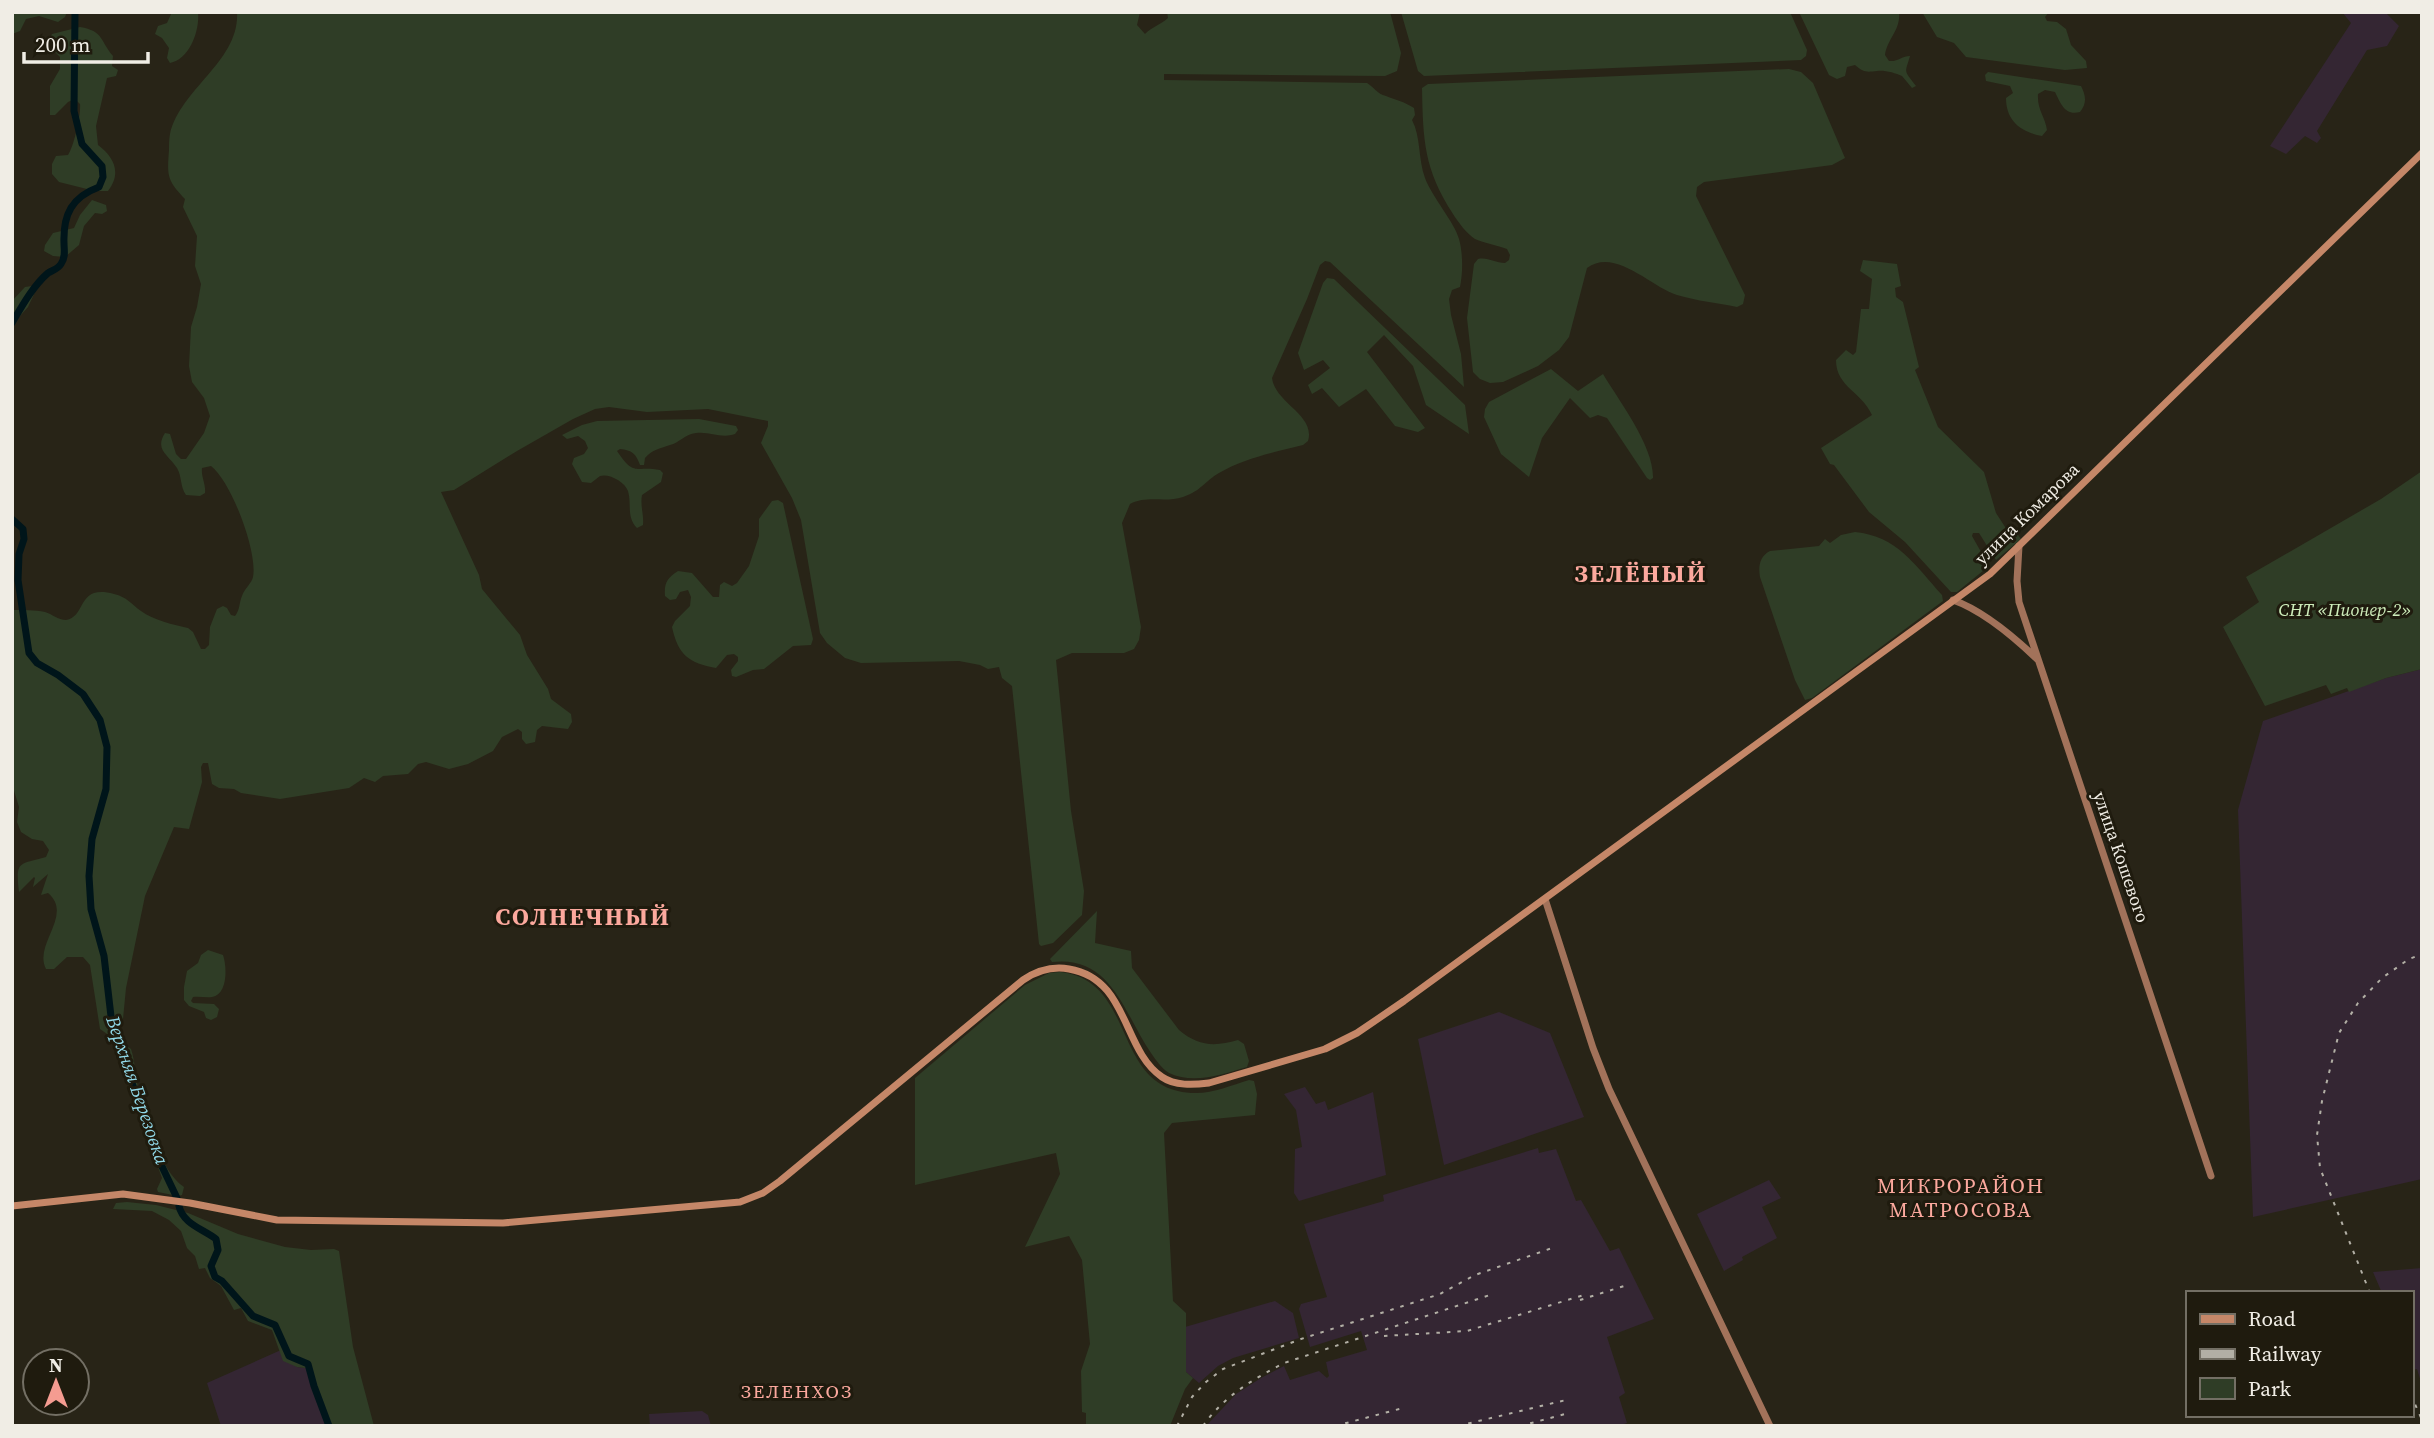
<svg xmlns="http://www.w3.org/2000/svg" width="2434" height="1438" font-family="'Source Serif 4',serif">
	<rect width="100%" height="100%" fill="#282417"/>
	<!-- industrial -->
	<path fill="#342633" d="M 2342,12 L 2385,12 L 2399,26 L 2387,46 L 2367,50 L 2317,131 L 2321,138 L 2317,143 L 2305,136 L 2286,154 L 2270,146 L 2351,23 Z
		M 2422,669 L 2422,1179 L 2253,1217 L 2238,810 L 2263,721 L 2386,678 Z
		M 1499,1012 L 1550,1033 L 1584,1117 L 1444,1165 L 1418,1039 Z
		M 1305,1087 L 1316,1104 L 1325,1101 L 1328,1110 L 1373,1092 L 1386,1175 L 1299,1201 L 1294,1193 L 1295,1149 L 1302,1147 L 1296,1110 L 1284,1094 Z
		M 1538,1148 L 1539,1153 L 1556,1149 L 1576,1201 L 1581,1200 L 1610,1251 L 1619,1248 L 1654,1319 L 1607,1337 L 1625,1393 L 1619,1397 L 1627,1423 L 1617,1426 L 1206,1426 L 1236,1394 L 1261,1378 L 1284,1366 L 1290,1380 L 1319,1371 L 1327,1378 L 1329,1376 L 1326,1362 L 1367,1350 L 1361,1331 L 1310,1347 L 1299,1309 L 1301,1304 L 1327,1297 L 1304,1224 L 1384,1201 L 1383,1195 Z
		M 1769,1180 L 1781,1198 L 1762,1207 L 1777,1238 L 1742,1257 L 1743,1260 L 1724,1271 L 1697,1214 Z
		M 2422,1268 L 2422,1385 L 2417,1369 L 2412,1370 L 2411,1368 L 2411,1293 L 2382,1293 L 2373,1272 Z
		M 1275,1301 L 1293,1313 L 1299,1338 L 1233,1358 L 1218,1366 L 1199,1383 L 1186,1372 L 1185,1327 Z
		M 281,1350 L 297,1367 L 306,1368 L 326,1426 L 221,1426 L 207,1383 Z
		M 702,1411 L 708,1415 L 711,1426 L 650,1426 L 649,1414 Z"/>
	<!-- green -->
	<path fill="#2f3d26" d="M 12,12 L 67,12 L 65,17 L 58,22 L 39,16 L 26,19 L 20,31 L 12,34 Z
		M 172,12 L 198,12 C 200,30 190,59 170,63 L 167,58 L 169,48 L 162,38 L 155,34 L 158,26 L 167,23 Z
		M 237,12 L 1140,12 L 1137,25 L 1145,34 C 1152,27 1160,25 1168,18 L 1167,12 L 1390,12 L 1401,53 L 1397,71 L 1385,76 L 1164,74 L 1164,80 L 1367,83 C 1374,87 1377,94 1386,96 C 1396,100 1405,102 1414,108 L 1415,115 L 1412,120 C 1421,137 1418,159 1425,178 C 1432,197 1455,223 1459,239 C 1463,253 1463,273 1460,287 L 1452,290 L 1449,299 L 1451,315 L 1461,354 L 1464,387 L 1330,262 L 1325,261 L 1320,265 L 1307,299 L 1272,378 C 1275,403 1316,415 1308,441 L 1303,445 C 1275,452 1244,458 1219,473 C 1205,481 1201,491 1183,497 C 1165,503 1147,495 1130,504 L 1122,523 L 1141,627 L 1139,640 L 1134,649 L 1124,653 L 1072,653 L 1056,660 L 1071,811 L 1084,891 L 1082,915 L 1053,943 L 1041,946 L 1039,944 L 1012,686 L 1002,678 L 999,667 L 988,669 L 980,665 L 959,661 L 861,663 L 845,658 L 827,643 L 820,633 L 801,520 L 792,498 L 761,443 L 768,426 L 768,421 L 708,409 L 647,412 L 609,407 L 595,409 L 573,419 L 517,451 L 454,490 L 441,492 L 479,575 L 482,589 L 520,635 L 527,655 L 548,689 L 551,699 L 571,714 L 572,722 L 568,729 L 542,726 L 537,730 L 535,742 L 526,744 L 522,739 L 522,732 L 518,729 L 502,737 L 493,751 L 468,764 L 449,769 L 426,762 L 418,764 L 408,774 L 383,776 L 375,782 L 364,778 L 349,788 L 280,799 L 241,793 L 234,789 L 219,788 L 212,784 L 208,763 L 203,763 L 201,767 L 202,782 L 189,829 L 174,827 L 145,896 L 126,988 L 123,1019 L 118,1039 L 131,1049 C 135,1061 135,1074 138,1087 C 145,1116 159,1170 184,1187 L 182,1195 L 178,1196 L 158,1192 L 157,1189 L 162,1178 L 110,1036 L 100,1029 L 90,965 L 83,957 L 67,957 L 54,969 L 46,969 C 33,944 74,915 48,893 L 41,895 L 48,874 L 33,887 L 35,878 L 34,877 L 19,892 C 15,859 20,865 46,857 L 49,850 L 43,841 L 32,839 L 21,832 L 17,822 L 19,807 L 12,784 L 12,610 C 22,610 35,610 45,612 C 52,614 58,620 66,620 C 87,617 76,584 114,594 C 127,597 131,604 141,611 C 153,620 174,625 188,628 L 193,632 L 201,649 L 205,649 L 209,645 L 210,627 L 217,609 L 223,606 L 227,608 L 231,615 L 235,616 C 240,610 239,603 242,596 C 244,589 252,583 253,577 C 258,552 231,481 211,466 L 202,468 C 201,477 206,484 205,493 L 200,496 L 186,495 C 180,487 182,476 177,468 C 169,455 154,450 165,433 L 170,434 L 176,454 L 181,459 L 186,459 L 204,433 L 210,416 L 204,398 L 192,382 L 189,366 L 191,327 L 197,307 L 201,284 L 195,266 L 197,236 L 183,207 L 185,199 C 167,180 167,176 169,150 C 169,145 169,139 170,134 C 181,88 240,61 237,12 Z
		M 1401,12 L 1790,12 L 1807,50 L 1806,56 L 1801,60 L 1424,76 L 1418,71 Z
		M 1799,12 L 1899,12 C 1901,30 1887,39 1885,55 L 1889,61 C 1898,62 1902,56 1910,56 C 1905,74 1903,69 1916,86 L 1912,88 L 1902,76 C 1895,73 1885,70 1877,71 C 1867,72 1864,73 1855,65 L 1847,67 L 1845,76 L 1837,79 L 1829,75 Z
		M 1922,12 L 2049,12 L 2045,17 L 2047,21 L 2057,22 L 2066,29 L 2071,45 L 2086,61 L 2087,68 L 2065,70 L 1966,57 L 1954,43 L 1937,37 Z
		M 80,27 C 104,31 100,41 113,56 L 112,66 L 118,70 L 116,76 L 107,78 L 96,126 L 98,145 C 114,157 122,173 108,191 L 95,191 L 59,182 L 52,174 L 52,164 L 56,156 L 68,155 C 74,146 81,115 80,104 L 75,99 L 68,102 L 55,115 L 50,115 L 50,86 L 60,69 L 60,57 L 52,49 L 48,42 L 52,34 Z
		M 1789,69 L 1801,72 L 1813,83 L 1845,158 L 1832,165 L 1704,182 L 1697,187 L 1696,196 L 1745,295 L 1743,304 L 1737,307 C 1718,303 1697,301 1677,295 C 1651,287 1615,247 1587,268 L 1569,337 L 1559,350 L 1538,366 L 1503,382 L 1490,383 L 1480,379 L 1473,372 L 1467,318 L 1474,264 L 1478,259 C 1488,257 1495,263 1505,263 L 1509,260 L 1510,255 L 1507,249 C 1498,246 1482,242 1475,239 C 1467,234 1458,222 1453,214 C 1424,169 1423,141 1422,88 L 1428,84 Z
		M 1988,72 L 2081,86 C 2086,96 2087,103 2080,112 C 2065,116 2061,104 2055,92 L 2045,90 L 2038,94 C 2037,110 2045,116 2047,130 L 2042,136 C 2021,132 2006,121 2006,98 L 2013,93 L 2010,86 L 1986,81 L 1985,75 Z
		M 92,200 L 106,205 L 107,211 L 102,214 L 95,213 L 84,226 L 79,245 L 65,257 L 53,256 L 44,251 L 45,245 L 53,233 L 74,228 L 80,215 Z
		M 1863,260 L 1897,264 L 1901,286 L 1895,288 L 1896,297 L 1903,302 L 1919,367 L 1915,370 L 1938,427 L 1984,472 L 1996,513 L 2009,533 L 2015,531 L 2021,539 L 1996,560 L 1979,533 L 1973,533 L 1972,536 L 1989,566 L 1957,592 L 1951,592 L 1905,542 L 1869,512 L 1834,465 L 1830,464 L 1821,448 L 1872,415 C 1862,392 1836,387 1836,360 L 1846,350 L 1853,355 L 1856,352 L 1861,309 L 1869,309 L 1872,279 L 1860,271 Z
		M 1327,278 L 1334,279 L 1465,405 L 1469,434 L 1426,405 L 1413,366 L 1384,335 L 1367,352 L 1425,428 L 1418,432 L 1395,426 L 1366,389 L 1339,407 L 1322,388 L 1312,394 L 1308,385 L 1330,368 L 1323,360 L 1304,370 L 1298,353 L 1323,283 Z
		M 32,286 L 35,292 L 28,307 L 12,325 L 12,301 L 25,287 Z
		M 1551,369 L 1578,391 L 1603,374 C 1619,401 1654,446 1653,478 L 1650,480 L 1647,478 L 1607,418 L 1598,415 L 1590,418 L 1570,398 L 1542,438 L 1529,477 L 1501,454 L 1484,417 L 1485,409 L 1489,402 Z
		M 699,419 L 736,426 L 738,430 L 735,434 C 721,439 710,431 696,433 C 685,434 679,443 670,445 C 659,449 653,449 645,458 L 644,465 L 640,465 C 636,454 632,450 620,449 L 617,451 C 635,478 636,465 660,470 L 663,473 L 661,482 L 642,495 C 640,506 644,514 643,525 L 637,528 C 626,517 632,504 628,491 C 625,482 609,473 600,476 C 597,478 594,481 591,483 L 582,482 L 572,464 L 574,458 L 584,454 L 588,448 L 585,441 L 578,436 L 567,439 L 562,435 L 582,425 L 597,421 Z
		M 2422,471 L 2422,669 L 2386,678 L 2349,692 L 2347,688 L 2331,694 L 2326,685 L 2265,706 L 2223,627 L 2259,602 L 2246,577 L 2381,499 Z
		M 778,500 L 783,503 L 813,639 L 811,645 L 793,646 L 764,669 L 753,670 L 736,677 L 732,676 L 731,670 L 738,661 L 738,657 L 734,654 L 727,655 L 716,668 C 689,663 678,655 672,627 L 675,621 L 690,606 L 691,597 L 688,590 L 680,592 L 676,599 L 670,600 L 665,596 C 664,583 667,578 678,571 L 692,573 L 713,597 L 719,597 L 720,585 L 724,582 L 732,586 L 737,583 L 749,566 L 759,536 L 759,519 L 772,501 Z
		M 1855,532 C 1897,536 1915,565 1942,595 L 1943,601 L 1812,698 L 1805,700 L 1795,680 L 1760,577 C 1758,566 1760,556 1770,551 L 1819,546 L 1825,539 L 1830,543 L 1841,535 Z
		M 1097,911 L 1095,943 L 1131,951 L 1132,968 L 1179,1030 C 1198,1046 1214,1047 1238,1040 L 1244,1044 L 1249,1061 L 1247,1067 C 1223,1074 1194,1085 1169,1073 C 1161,1068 1156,1060 1151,1053 C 1124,1014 1112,955 1052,962 L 1050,959 Z
		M 208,950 L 223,955 C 227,966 228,995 212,997 C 206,998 199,996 193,997 L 191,1001 L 193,1003 L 214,1004 L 219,1009 L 217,1017 L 211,1020 L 206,1018 L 204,1012 L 189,1006 L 184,1000 L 184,987 L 187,971 L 198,963 L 201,955 Z
		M 1060,972 C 1139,980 1110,1093 1196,1093 C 1214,1093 1232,1085 1249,1080 L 1254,1081 L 1257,1094 L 1255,1115 L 1172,1123 L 1164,1133 L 1173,1301 L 1186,1313 L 1186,1372 L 1193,1378 L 1185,1389 L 1170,1426 L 1086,1426 L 1086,1413 L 1082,1412 L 1081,1371 L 1090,1344 L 1082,1260 L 1069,1236 L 1025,1247 L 1060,1174 L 1056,1153 L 915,1185 L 915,1078 L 1025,985 L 1049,973 Z
		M 127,1202 L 156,1205 L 188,1213 L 238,1234 L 285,1247 L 311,1250 L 334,1249 L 339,1251 L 353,1347 L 374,1426 L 326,1426 L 306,1368 L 297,1367 L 283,1361 L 272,1330 L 248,1321 L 241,1308 L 234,1310 L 221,1286 L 210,1278 L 205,1268 L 199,1269 L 195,1256 L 187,1248 L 181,1231 L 169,1220 L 152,1211 L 113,1209 L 116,1203 Z"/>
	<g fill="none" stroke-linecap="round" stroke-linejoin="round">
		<!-- river -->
		<path stroke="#00151a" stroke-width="7" d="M 12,323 C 22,306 33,286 48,273 C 53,270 58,269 61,264 C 66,257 64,250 64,243 C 63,214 72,197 99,187 L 103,177 L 102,166 L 82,144 L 74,111 L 75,12
			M 12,519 L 23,529 L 24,539 L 19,554 L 18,580 L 29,653 L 37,663 L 58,675 L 83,694 L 100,720 L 107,747 L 106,789 L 92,839 L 89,876 L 91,909 L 104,956 L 112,1025 L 157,1156 L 177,1198
			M 179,1206 C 183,1224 203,1229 216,1239 L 218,1250 L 211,1266 L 215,1277 L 222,1281 L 253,1316 L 275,1325 L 289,1356 L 308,1364 L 314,1386 L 329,1426"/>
		<!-- secondary -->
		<path stroke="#a2725a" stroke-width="7" d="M 2019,546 L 2017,581 L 2019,602 L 2211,1176
			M 1953,600 C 1984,611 2014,637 2037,659
			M 1545,899 L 1593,1048 L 1609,1089 L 1770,1426"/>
		<!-- primary -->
		<path stroke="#c58768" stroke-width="7" d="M 12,1206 L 123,1194 L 190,1203 L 277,1220 L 503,1223 L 740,1202 L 763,1193 L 780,1181 L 1023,980 C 1038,970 1052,966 1069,969 C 1129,979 1122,1050 1162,1077 C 1175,1086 1193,1085 1209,1083 L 1325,1049 L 1357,1033 L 1404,1001 L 1990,574 L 2422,153"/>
		<!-- rail -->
		<path stroke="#b2afa5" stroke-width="2" stroke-dasharray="3.5 7" stroke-linecap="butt" d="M 2370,1293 L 2320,1168 L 2317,1135 L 2322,1101 L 2339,1033 L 2358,1003 L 2382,978 L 2409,959 L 2422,954
			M 1580,1300 L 1624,1286
			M 1384,1336 L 1467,1331 L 1587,1294
			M 2411,1395 L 2422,1420
			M 1177,1426 L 1192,1397 L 1206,1382 L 1223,1369 L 1301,1339 L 1440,1294 L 1475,1275 L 1555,1247
			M 1203,1426 C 1223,1397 1253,1379 1284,1363 L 1493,1294
			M 1335,1426 L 1403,1408
			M 1458,1426 L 1566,1400
			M 1520,1426 L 1569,1413"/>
	</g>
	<g text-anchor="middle" stroke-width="6" stroke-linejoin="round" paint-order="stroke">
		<!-- street labels -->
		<g font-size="18" fill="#f0ede5" stroke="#1f1b0e">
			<text transform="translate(2027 514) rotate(-44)" y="6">улица Комарова</text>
			<text transform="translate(2121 857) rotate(71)" y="6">улица Кошевого</text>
		</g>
		<!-- park labels -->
		<g font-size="18" font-style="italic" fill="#ceedbb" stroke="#1f1b0e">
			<text x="2345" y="616">СНТ «Пионер-2»</text>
		</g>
		<!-- water labels -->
		<g font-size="19" font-style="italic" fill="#91d8e8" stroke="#1f1b0e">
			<text transform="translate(138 1090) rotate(71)" y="7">Верхняя Березовка</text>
		</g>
		<!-- neighbourhood labels -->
		<g font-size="19" letter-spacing="2" fill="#fca99e" stroke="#1f1b0e">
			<text x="797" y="1398">ЗЕЛЕНХОЗ</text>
		</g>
		<!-- quarter labels -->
		<g font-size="21" letter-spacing="2" fill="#fca99e" stroke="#1f1b0e">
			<text x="1961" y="1193">МИКРОРАЙОН<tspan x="1961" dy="24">МАТРОСОВА</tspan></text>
		</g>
		<!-- district labels -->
		<g font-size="24" font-weight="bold" letter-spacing="2" fill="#fca99e" stroke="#1f1b0e">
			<text x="1641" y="582">ЗЕЛЁНЫЙ</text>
			<text x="583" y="925">СОЛНЕЧНЫЙ</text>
		</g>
	</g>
	<!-- border -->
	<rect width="2434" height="1438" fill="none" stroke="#f0ede5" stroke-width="28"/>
	<!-- legend -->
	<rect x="2186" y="1291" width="228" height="126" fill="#1f1b0e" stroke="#736f64" stroke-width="2"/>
	<rect x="2200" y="1314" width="35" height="10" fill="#c58768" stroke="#736f64" stroke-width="2"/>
	<text x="2248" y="1326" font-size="21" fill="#f0ede5">Road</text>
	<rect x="2200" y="1349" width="35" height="10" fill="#b2afa5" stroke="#736f64" stroke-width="2"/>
	<text x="2248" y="1361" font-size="21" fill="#f0ede5">Railway</text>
	<rect x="2200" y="1378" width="35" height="21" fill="#2f3d26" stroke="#736f64" stroke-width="2"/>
	<text x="2248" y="1396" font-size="21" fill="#f0ede5">Park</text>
	<!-- north arrow -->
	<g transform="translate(56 1382)"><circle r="33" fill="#1f1b0e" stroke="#736f64" stroke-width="2"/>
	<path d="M0-5L12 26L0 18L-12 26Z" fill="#f59c91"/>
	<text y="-10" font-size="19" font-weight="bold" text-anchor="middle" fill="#f0ede5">N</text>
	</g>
	<!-- scale -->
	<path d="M24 52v10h124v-10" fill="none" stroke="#f0ede5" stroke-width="3.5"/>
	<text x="35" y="52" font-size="21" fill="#f0ede5" stroke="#1f1b0e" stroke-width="5" paint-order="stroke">200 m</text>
</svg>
